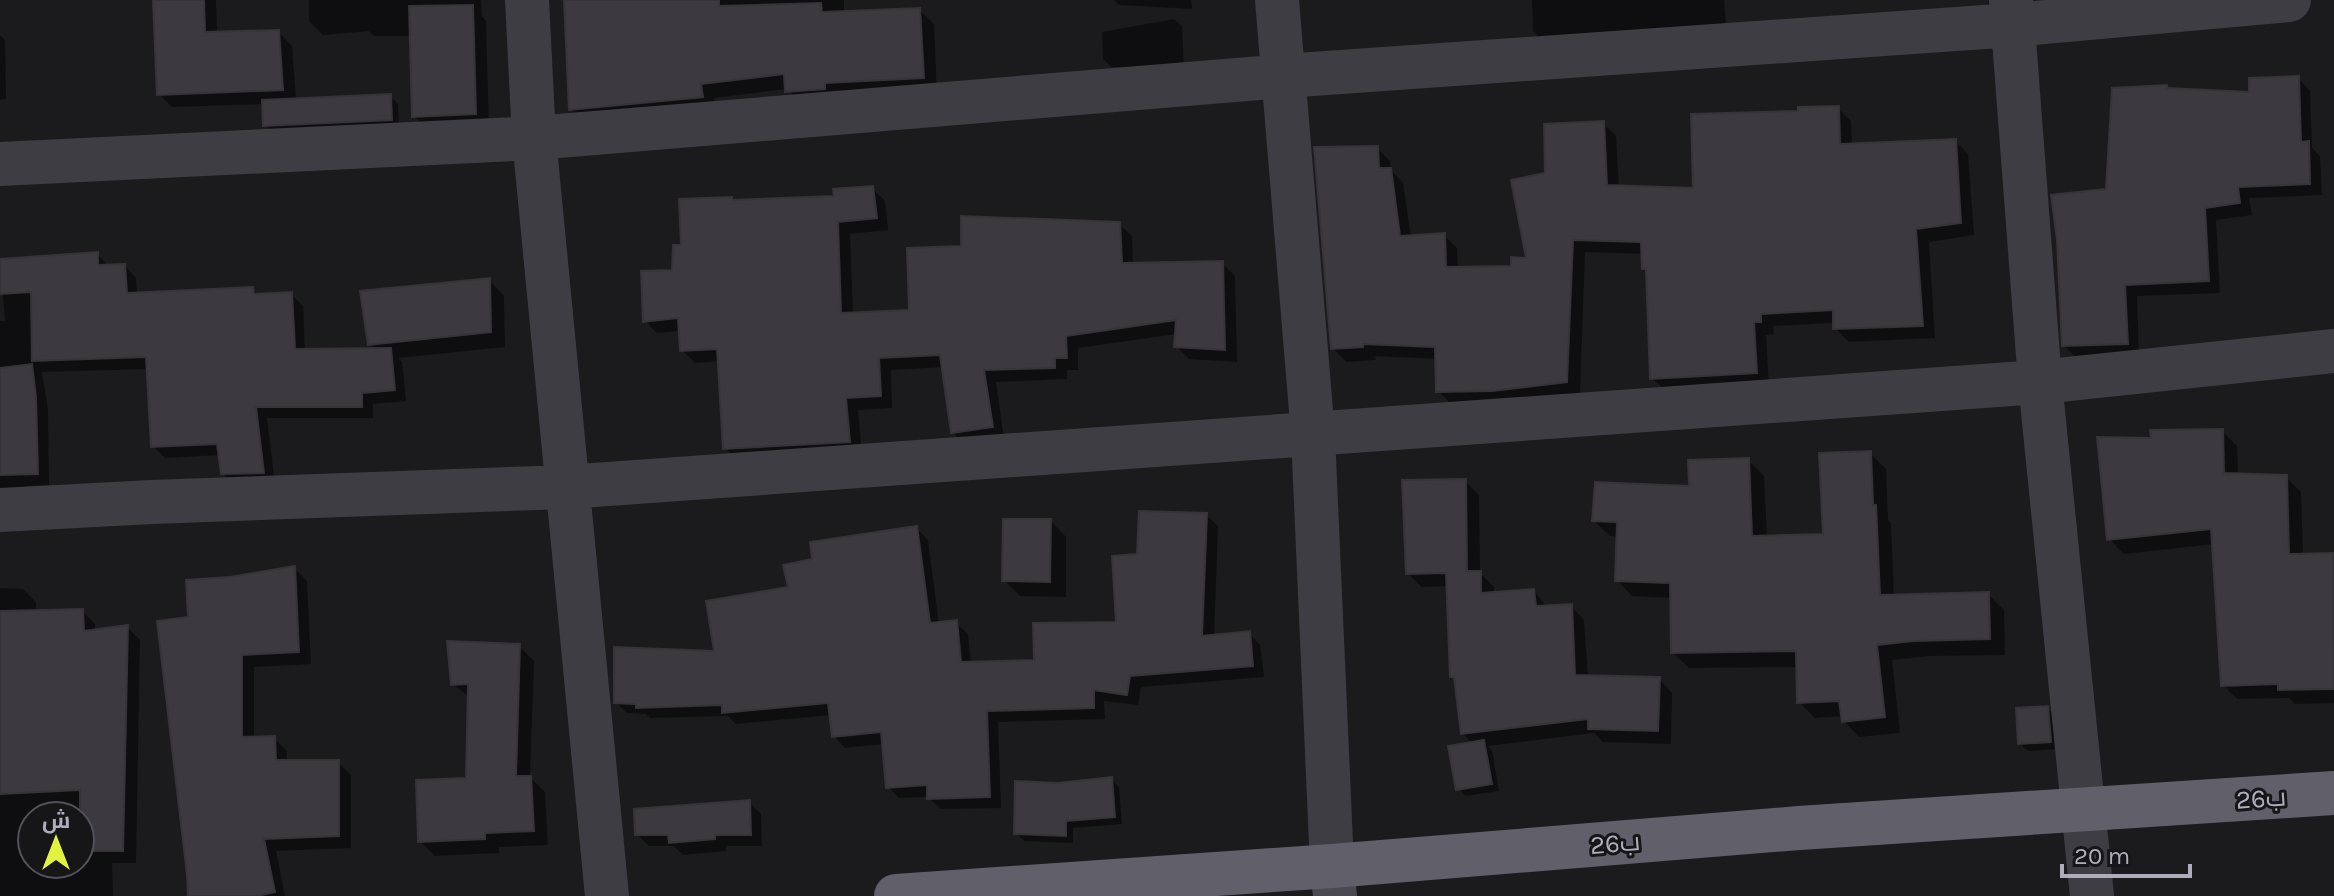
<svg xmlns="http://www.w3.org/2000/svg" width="2334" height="896" font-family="Karla,Cairo,sans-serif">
	<rect width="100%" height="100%" fill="#1b1a1d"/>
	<!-- shadow -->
	<path fill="#0007" fill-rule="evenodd" d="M 155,0 L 216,0 L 217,34 L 278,32 L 292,46 L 296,100 L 390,96 L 398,104 L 399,127 L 273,133 L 265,125 L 264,104 L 172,107 L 159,94 Z
		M 309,0 L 481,0 L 482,16 L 486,21 L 489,128 L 428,130 L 414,116 L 412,36 L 374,36 L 369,31 L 323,35 L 309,21 Z
		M 566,0 L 844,0 L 844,13 L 919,10 L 934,24 L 937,92 L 802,106 L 787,89 L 714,98 L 716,111 L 585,124 L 571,109 Z
		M 1114,0 L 1191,0 L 1192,9 L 1119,5 Z
		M 1532,0 L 1724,0 L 1727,38 L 1550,48 L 1533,31 Z
		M 1174,19 L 1182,26 L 1184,67 L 1111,67 L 1103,59 L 1102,32 Z
		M 0,35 L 5,40 L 6,99 L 0,100 Z
		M 2298,78 L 2310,91 L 2312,148 L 2320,156 L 2322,195 L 2249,198 L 2252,215 L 2216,220 L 2220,293 L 2137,296 L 2139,356 L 2077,358 L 2064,346 L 2108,191 L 2166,87 L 2170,90 L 2251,95 Z
		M 1838,108 L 1851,121 L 1852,145 L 1955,141 L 1968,154 L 1974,235 L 1929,242 L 1935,338 L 1849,342 L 1835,328 L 1835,323 L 1773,326 L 1774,334 L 1766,335 L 1769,386 L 1666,391 L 1652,378 L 1648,273 L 1644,269 L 1644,254 L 1585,252 L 1580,394 L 1451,404 L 1438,391 L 1437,359 L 1375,356 L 1376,360 L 1346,362 L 1333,348 L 1377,148 L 1390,161 L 1391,170 L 1403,183 L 1411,237 L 1444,235 L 1457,248 L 1458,269 L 1513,268 L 1528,260 L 1547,175 L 1603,123 L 1616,136 L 1619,188 L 1696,190 L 1800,113 Z
		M 872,188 L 885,201 L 888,230 L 850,234 L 853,315 L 911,312 L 963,248 L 1119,224 L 1132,236 L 1133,265 L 1222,263 L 1235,276 L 1237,362 L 1189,359 L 1176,346 L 1177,334 L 1078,348 L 1078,370 L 1067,370 L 1067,379 L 996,382 L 1004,439 L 965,445 L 953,432 L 944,367 L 891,370 L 892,408 L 858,410 L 862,454 L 738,461 L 725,448 L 719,361 L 695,363 L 682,350 L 681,331 L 657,333 L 645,321 L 674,272 L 684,247 L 731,199 L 735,202 L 836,198 Z
		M 97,254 L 110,267 L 125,266 L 136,278 L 137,294 L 252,289 L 258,295 L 291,294 L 303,306 L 305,351 L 376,350 L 370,344 L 489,280 L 504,296 L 505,347 L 398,358 L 402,362 L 406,401 L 373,404 L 373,418 L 267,418 L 275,484 L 234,485 L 223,474 L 220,455 L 165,458 L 153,446 L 149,369 L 42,372 L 48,410 L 49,485 L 25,486 L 25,495 L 0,500 L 0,321 L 5,321 L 0,261 Z
		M 2222,431 L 2237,446 L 2238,476 L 2286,477 L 2301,492 L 2303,556 L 2332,555 L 2334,558 L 2334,703 L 2295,704 L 2289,698 L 2237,699 L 2223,685 L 2214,544 L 2124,554 L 2109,539 L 2153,440 Z
		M 1870,453 L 1886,469 L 1888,520 L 1891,523 L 1894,596 L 1988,594 L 2004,610 L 2005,655 L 1930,656 L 1892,660 L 1900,733 L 1859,737 L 1844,721 L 1843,716 L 1815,718 L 1799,702 L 1798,667 L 1689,668 L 1673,653 L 1672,598 L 1632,596 L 1617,580 L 1618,537 L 1610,536 L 1594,521 L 1691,488 L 1748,460 L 1764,476 L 1767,538 L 1825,536 Z
		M 1465,481 L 1479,495 L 1480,573 L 1494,587 L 1494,594 L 1534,591 L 1547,607 L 1571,606 L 1584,620 L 1588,677 L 1659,679 L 1672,693 L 1671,744 L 1603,742 L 1594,733 L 1487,746 L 1492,750 L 1499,791 L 1466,796 L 1458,789 L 1473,744 L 1463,734 L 1457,681 L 1452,676 L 1449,586 L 1422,587 L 1408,574 Z
		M 1206,515 L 1218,526 L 1214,637 L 1249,633 L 1260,645 L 1264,677 L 1141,687 L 1138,705 L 1104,701 L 1105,719 L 998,722 L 1001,808 L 941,809 L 928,797 L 899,798 L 888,787 L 884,744 L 845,748 L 834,736 L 831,715 L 736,724 L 728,716 L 650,718 L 646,714 L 627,713 L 616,702 L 716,653 L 791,588 L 814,561 L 916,528 L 928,540 L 939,624 L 956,623 L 968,634 L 971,664 L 1036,662 L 1118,624 L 1139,556 Z
		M 1051,521 L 1066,537 L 1066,597 L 1020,596 L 1004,580 Z
		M 294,568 L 307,581 L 311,664 L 254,667 L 254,739 L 274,738 L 287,751 L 287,762 L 338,762 L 351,775 L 351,848 L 276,851 L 285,896 L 190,896 L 190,619 L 230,579 Z
		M 0,588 L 23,589 L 36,602 L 36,612 L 82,611 L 95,624 L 95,631 L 127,627 L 140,640 L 136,863 L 112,863 L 113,896 L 0,896 ZM 32,816 L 80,816 L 80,864 L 32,864 Z
		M 519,646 L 534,661 L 530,777 L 545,792 L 548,845 L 499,847 L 499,853 L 435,856 L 420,841 L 468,780 L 470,698 L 453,684 Z
		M 2047,708 L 2055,715 L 2058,749 L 2028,751 L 2020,744 Z
		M 1111,779 L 1119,787 L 1122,824 L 1073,828 L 1073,843 L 1024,841 L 1016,833 L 1058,785 Z
		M 749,802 L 761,814 L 762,846 L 726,846 L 726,851 L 683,855 L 674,846 L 649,846 L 637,834 Z"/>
	<!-- building -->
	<path fill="#3c3a3f" stroke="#363439" stroke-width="2" d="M 153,0 L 204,0 L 205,32 L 279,30 L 283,90 L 157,95 Z
		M 564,0 L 719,0 L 719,6 L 821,3 L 822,12 L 920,8 L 924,78 L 825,83 L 825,89 L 785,92 L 784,74 L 701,84 L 703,97 L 569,110 Z
		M 473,5 L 476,114 L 412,117 L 409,6 Z
		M 2299,76 L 2301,142 L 2309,141 L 2310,184 L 2238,187 L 2240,203 L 2205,208 L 2209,281 L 2125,285 L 2128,344 L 2062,346 L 2057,240 L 2051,195 L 2106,189 L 2112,88 L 2167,85 L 2167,88 L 2249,92 L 2249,78 Z
		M 391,94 L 392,120 L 263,126 L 262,100 Z
		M 1839,106 L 1840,144 L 1956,139 L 1961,223 L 1916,229 L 1923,326 L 1833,329 L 1833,310 L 1761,314 L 1761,322 L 1754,322 L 1757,373 L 1650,379 L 1646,269 L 1642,269 L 1641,242 L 1573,240 L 1567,382 L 1492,391 L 1436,392 L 1435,347 L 1363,344 L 1363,347 L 1331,349 L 1314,147 L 1378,146 L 1379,168 L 1391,168 L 1400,236 L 1445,233 L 1446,267 L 1511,266 L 1511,257 L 1526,258 L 1511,180 L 1545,173 L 1544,124 L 1604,121 L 1607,185 L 1693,188 L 1691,114 L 1798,111 L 1798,107 Z
		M 873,186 L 877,218 L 838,222 L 841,313 L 909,310 L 907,248 L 961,246 L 961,216 L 1120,222 L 1122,263 L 1223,261 L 1225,350 L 1174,347 L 1176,320 L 1066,336 L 1067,358 L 1055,358 L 1055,368 L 984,370 L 993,427 L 951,433 L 940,355 L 879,358 L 881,396 L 846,398 L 850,442 L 723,449 L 717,349 L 680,351 L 678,318 L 643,322 L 641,271 L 672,270 L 673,245 L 681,245 L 679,199 L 732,197 L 732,200 L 834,196 L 833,189 Z
		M 98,252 L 98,265 L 125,264 L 127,293 L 253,287 L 254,294 L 292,292 L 295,349 L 391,348 L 395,390 L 362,393 L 362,407 L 256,407 L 264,473 L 221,474 L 217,444 L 151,447 L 146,357 L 32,361 L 31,292 L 0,294 L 0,259 Z
		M 490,278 L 491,332 L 368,345 L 360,291 Z
		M 32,364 L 36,397 L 38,474 L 0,475 L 0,368 Z
		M 2223,429 L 2224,473 L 2287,475 L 2289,554 L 2333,553 L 2334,689 L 2278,690 L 2278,684 L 2221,686 L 2211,529 L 2107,540 L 2097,437 L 2151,438 L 2150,430 Z
		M 1871,451 L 1873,505 L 1876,505 L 1880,595 L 1989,592 L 1990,639 L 1913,641 L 1877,645 L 1885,717 L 1842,722 L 1839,701 L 1797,703 L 1796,651 L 1671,653 L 1670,583 L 1615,581 L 1617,522 L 1592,521 L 1595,482 L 1689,486 L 1688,460 L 1749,458 L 1752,536 L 1823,534 L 1819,453 Z
		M 1466,479 L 1467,571 L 1481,571 L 1481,593 L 1534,589 L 1536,606 L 1572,604 L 1575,675 L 1660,677 L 1658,731 L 1588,729 L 1588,719 L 1461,734 L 1454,677 L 1450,677 L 1446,573 L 1406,574 L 1402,480 Z
		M 1139,511 L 1207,513 L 1202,636 L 1250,631 L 1253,666 L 1130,676 L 1127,695 L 1094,690 L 1094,708 L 987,711 L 990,797 L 927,799 L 927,785 L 886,788 L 881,732 L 832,737 L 828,703 L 722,713 L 722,705 L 636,708 L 636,704 L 614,703 L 614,647 L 714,651 L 706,601 L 788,587 L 783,565 L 812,559 L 810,542 L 917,526 L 930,623 L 957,620 L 961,662 L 1034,660 L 1033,623 L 1116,622 L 1112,556 L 1137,554 Z
		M 1003,519 L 1051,519 L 1050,582 L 1002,581 Z
		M 295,566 L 299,652 L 242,655 L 242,737 L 275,736 L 276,760 L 339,760 L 339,836 L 264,839 L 275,892 L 257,896 L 188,896 L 187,875 L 157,621 L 188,617 L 186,580 L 230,577 Z
		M 83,609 L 84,631 L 128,625 L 123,851 L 80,851 L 80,790 L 0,794 L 0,611 Z
		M 447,641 L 520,644 L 516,776 L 531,776 L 534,831 L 485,833 L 485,839 L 418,842 L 416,780 L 466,778 L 468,684 L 451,685 Z
		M 2048,706 L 2051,742 L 2018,744 L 2016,708 Z
		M 1484,740 L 1492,784 L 1456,790 L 1448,746 Z
		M 1112,777 L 1115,817 L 1066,821 L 1066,836 L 1014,834 L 1015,781 L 1058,783 Z
		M 750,800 L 751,835 L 715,835 L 715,839 L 669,843 L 668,835 L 635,835 L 634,809 Z"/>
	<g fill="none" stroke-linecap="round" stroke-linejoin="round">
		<!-- minor -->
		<path stroke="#3f3d44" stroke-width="44" d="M 527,0 L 534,138 L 607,896
			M 1277,0 L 1313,435 L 1332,866
			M 2011,0 L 2040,382 L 2092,896
			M 0,164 L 534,138 L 1284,76 L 2013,25 L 2289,0
			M 0,510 L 152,502 L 566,487 L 2040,382 L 2334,351"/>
		<!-- secondary -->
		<path stroke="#4b4952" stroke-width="44" d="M 1332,866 L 1335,896"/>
		<!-- trunk -->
		<path stroke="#615f6a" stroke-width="44" d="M 896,896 L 1332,866 L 1799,828 L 2334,793"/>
	</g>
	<g text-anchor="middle" stroke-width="6" stroke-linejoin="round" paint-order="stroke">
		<!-- street labels -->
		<g font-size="26" fill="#afadbc" stroke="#161518">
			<text transform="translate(2261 798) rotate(-4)" y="9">26ب</text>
			<text transform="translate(1615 843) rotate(-5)" y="9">26ب</text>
		</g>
	</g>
	<!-- north arrow -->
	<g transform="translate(56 840)"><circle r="38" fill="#161518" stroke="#53525a" stroke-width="2"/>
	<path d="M0-6L14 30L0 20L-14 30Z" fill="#e3f13f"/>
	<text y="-12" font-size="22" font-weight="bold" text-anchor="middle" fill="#afadbc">ش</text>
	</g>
	<!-- scale -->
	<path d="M2062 864v12h128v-12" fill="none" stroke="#afadbc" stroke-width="4"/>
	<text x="2074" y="864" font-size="24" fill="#afadbc" stroke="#161518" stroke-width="6" paint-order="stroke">20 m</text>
</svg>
